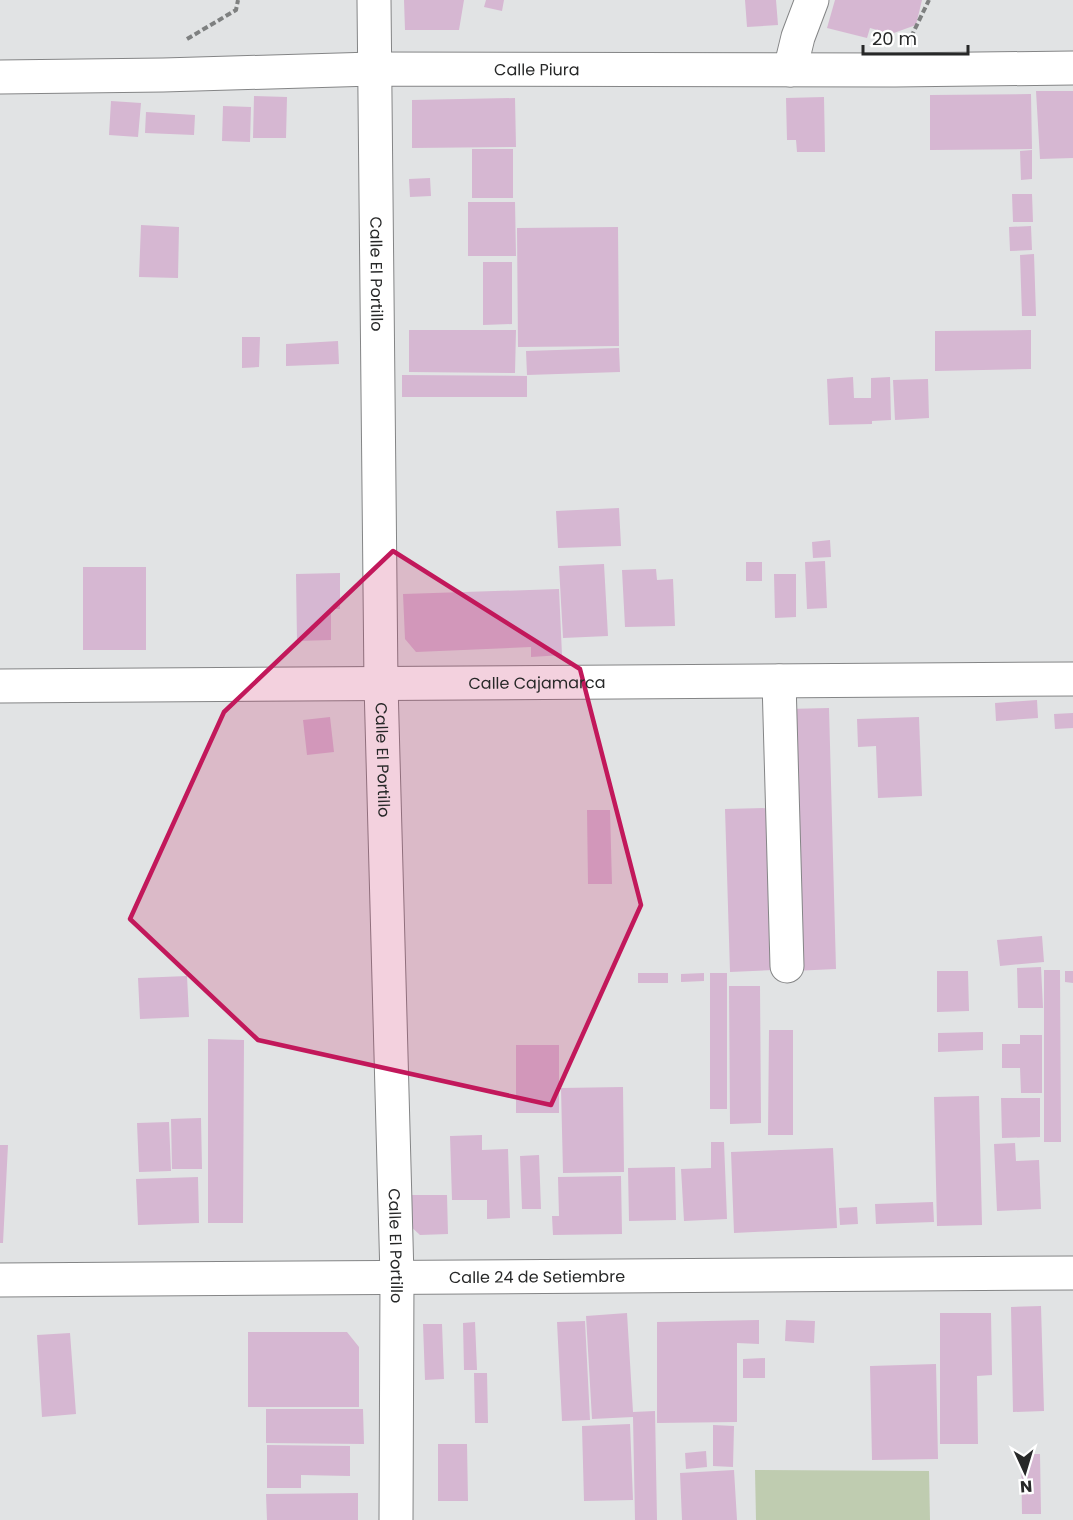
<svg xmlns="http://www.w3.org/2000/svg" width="1073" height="1520" font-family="Poppins,sans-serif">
	<rect width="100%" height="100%" fill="#e1e3e4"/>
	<!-- green -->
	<path fill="#bfccb0" d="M 755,1470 L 929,1471 L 930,1520 L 756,1520 Z"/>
	<!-- building -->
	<path fill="#d6b7d2" d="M 404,0 L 464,0 L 459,30 L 405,30 Z
		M 486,0 L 504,0 L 502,11 L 484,7 Z
		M 745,0 L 776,0 L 778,25 L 747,27 Z
		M 835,0 L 922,0 L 916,25 L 891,34 L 870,28 L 867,38 L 827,28 Z
		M 1036,91 L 1073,91 L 1073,158 L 1040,159 Z
		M 1031,94 L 1032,149 L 930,150 L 930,95 Z
		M 254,96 L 287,97 L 286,138 L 253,138 Z
		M 824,97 L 825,152 L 797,152 L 796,140 L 787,140 L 786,98 Z
		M 515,98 L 516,147 L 412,148 L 412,100 Z
		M 111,101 L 141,103 L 138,137 L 109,135 Z
		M 223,106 L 251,107 L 250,142 L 222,141 Z
		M 146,112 L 195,115 L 194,135 L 145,133 Z
		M 472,149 L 513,149 L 513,198 L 472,198 Z
		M 1032,150 L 1032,179 L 1021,180 L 1020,151 Z
		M 430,178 L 431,196 L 410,197 L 409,179 Z
		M 1012,194 L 1032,194 L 1033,222 L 1013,222 Z
		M 468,202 L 515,202 L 516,256 L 468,256 Z
		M 141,225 L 179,227 L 178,278 L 139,277 Z
		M 1031,226 L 1032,250 L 1010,251 L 1009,227 Z
		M 618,227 L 619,346 L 518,347 L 517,228 Z
		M 1034,254 L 1036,316 L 1022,316 L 1020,255 Z
		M 483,262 L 512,262 L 512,324 L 483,325 Z
		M 409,330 L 516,330 L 515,373 L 409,372 Z
		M 1031,330 L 1031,369 L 935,371 L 935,331 Z
		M 242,337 L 260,337 L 259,367 L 242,368 Z
		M 338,341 L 339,364 L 286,366 L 286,344 Z
		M 619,348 L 620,372 L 527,375 L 526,351 Z
		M 402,375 L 527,376 L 527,397 L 402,397 Z
		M 853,377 L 854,398 L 871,398 L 871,405 L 871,378 L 890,377 L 891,420 L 872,421 L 872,424 L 829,425 L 827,379 Z
		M 928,379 L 929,418 L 895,420 L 893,380 Z
		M 619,508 L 621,546 L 558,548 L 556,511 Z
		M 830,540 L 831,557 L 813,558 L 812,542 Z
		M 825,561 L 827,608 L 807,609 L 805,562 Z
		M 746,562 L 762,562 L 762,581 L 746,581 Z
		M 604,564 L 608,636 L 563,638 L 559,566 Z
		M 83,567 L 146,567 L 146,650 L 83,650 Z
		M 656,569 L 657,580 L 673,579 L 675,626 L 625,627 L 622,570 Z
		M 340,573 L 340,609 L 331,609 L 331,640 L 297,641 L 296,574 Z
		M 774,574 L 796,574 L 796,617 L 775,618 Z
		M 559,589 L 562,655 L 531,657 L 531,647 L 416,652 L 405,639 L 403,594 Z
		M 1037,700 L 1038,718 L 996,721 L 995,703 Z
		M 829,708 L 836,969 L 793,971 L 787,709 Z
		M 1073,713 L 1073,728 L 1055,729 L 1054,714 Z
		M 330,717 L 334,752 L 307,755 L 303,720 Z
		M 919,717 L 922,796 L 878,798 L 876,746 L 858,747 L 857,719 Z
		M 769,808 L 774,970 L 730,972 L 725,809 Z
		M 587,810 L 610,810 L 612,884 L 588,884 Z
		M 1042,936 L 1044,962 L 1000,966 L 997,940 Z
		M 1041,967 L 1043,1008 L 1018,1008 L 1017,968 Z
		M 1044,970 L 1060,970 L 1061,1142 L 1044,1142 Z
		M 937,971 L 968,971 L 969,1011 L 937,1012 Z
		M 1065,971 L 1073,971 L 1073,983 L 1065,982 Z
		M 638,973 L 668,973 L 668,983 L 638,983 Z
		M 704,973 L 704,981 L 681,982 L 681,974 Z
		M 710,973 L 727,973 L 727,1109 L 710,1109 Z
		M 187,976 L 189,1017 L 140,1019 L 138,978 Z
		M 729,986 L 760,986 L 761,1123 L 730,1124 Z
		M 769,1030 L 793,1030 L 793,1135 L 768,1135 Z
		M 983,1032 L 983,1050 L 938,1052 L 938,1033 Z
		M 1020,1035 L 1042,1035 L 1042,1093 L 1021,1093 L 1020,1068 L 1002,1068 L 1002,1044 L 1020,1044 Z
		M 208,1039 L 244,1040 L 243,1223 L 208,1223 Z
		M 516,1045 L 559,1045 L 559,1113 L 516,1113 Z
		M 623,1087 L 624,1172 L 563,1173 L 561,1088 Z
		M 979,1096 L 982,1225 L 937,1226 L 934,1097 Z
		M 1001,1098 L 1040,1098 L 1040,1137 L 1002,1138 Z
		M 201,1118 L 202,1169 L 172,1169 L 171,1119 Z
		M 169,1122 L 171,1171 L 139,1172 L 137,1123 Z
		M 482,1135 L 482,1150 L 508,1149 L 510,1218 L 487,1219 L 487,1200 L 452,1200 L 450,1136 Z
		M 711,1142 L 724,1142 L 727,1219 L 684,1221 L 681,1169 L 711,1168 Z
		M 1015,1143 L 1016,1161 L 1039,1160 L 1041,1209 L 997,1211 L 994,1144 Z
		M 0,1145 L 8,1145 L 3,1243 L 0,1243 Z
		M 833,1148 L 837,1228 L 734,1233 L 731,1152 Z
		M 539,1155 L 541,1209 L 522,1209 L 520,1156 Z
		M 675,1167 L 676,1220 L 629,1221 L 628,1168 Z
		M 621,1176 L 622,1234 L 553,1235 L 552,1216 L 559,1216 L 558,1177 Z
		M 198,1177 L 199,1223 L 138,1225 L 136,1179 Z
		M 407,1195 L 447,1195 L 448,1234 L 420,1235 L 407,1223 Z
		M 933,1202 L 934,1222 L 876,1224 L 875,1204 Z
		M 857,1207 L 858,1224 L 840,1225 L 839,1208 Z
		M 1041,1306 L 1044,1411 L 1013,1412 L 1011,1307 Z
		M 627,1313 L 633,1412 L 655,1411 L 657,1520 L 635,1520 L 633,1417 L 592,1419 L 586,1316 Z
		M 940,1313 L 991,1313 L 992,1375 L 977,1376 L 978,1444 L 940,1444 Z
		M 759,1320 L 759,1344 L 737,1343 L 737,1422 L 657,1423 L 657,1322 Z
		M 786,1320 L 815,1321 L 814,1343 L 785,1341 Z
		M 585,1321 L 590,1420 L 562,1421 L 557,1322 Z
		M 475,1322 L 477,1370 L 464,1370 L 463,1323 Z
		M 423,1324 L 442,1324 L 444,1379 L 425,1380 Z
		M 248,1332 L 347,1332 L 359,1347 L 359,1407 L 248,1407 Z
		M 70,1333 L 76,1414 L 42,1417 L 37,1335 Z
		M 765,1358 L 765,1378 L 743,1378 L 743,1359 Z
		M 936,1364 L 938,1459 L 872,1460 L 870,1366 Z
		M 474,1373 L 487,1373 L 488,1423 L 475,1423 Z
		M 266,1409 L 363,1409 L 364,1444 L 266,1443 Z
		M 630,1424 L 633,1500 L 584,1501 L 582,1426 Z
		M 713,1425 L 734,1426 L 733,1467 L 713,1466 Z
		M 438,1444 L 467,1444 L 468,1501 L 438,1501 Z
		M 267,1445 L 350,1446 L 350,1476 L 301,1475 L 301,1488 L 267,1488 Z
		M 706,1451 L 707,1467 L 686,1469 L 685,1453 Z
		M 1021,1454 L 1040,1454 L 1041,1514 L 1022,1514 Z
		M 734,1470 L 737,1520 L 682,1520 L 680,1473 Z
		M 358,1493 L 358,1520 L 267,1520 L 266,1494 Z"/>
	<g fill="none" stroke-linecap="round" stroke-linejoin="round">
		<defs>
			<g id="minor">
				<path id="s1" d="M 374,0 L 381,684 L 397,1277 L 396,1520"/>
				<path d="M 790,70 L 798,37 L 812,0"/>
				<path id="s2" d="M 0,77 L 163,75 L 373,69 L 895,70 L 1073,68"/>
				<path d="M 779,681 L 787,966"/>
				<path id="s3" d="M 0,686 L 1073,679"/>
				<path id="s4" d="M 0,1280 L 1073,1273"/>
			</g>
		</defs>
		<!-- minor casing -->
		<use href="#minor" stroke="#848586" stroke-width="35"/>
		<!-- path -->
		<path stroke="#7e8080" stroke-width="4" stroke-dasharray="6 3" stroke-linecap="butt" d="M 911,37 L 929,0
			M 187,39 L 236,10 L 238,0"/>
		<!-- minor -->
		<use href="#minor" stroke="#fff" stroke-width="33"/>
	</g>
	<!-- marked area -->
	<path fill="#c2185b" fill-opacity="0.2" stroke="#c2185b" stroke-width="4.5" stroke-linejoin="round" d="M 393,551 L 580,669 L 641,905 L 551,1105 L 258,1040 L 130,919 L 224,712 Z"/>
	<g text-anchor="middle" stroke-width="4.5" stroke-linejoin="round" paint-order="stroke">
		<!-- street labels -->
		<g font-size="16" fill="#272828" stroke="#fff">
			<text dy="6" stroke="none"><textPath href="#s2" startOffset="537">Calle Piura</textPath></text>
			<text dy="6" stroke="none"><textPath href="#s1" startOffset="274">Calle El Portillo</textPath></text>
			<text dy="6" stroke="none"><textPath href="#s3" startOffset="537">Calle Cajamarca</textPath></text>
			<text dy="6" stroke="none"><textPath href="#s1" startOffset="760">Calle El Portillo</textPath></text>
			<text dy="6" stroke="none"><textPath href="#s1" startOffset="1246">Calle El Portillo</textPath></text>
			<text dy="6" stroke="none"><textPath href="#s4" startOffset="537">Calle 24 de Setiembre</textPath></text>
		</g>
	</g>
	<!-- north arrow -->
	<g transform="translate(1025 1472) rotate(176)" stroke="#ffffff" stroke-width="4.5" paint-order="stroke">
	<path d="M0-4.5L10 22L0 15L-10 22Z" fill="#272828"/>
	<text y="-9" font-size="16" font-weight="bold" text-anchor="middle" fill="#272828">N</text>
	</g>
	<!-- scale -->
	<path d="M863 45v9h105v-9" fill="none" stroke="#272828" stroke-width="3"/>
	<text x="872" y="45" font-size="18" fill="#272828" stroke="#ffffff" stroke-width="4.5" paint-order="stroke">20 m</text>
</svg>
